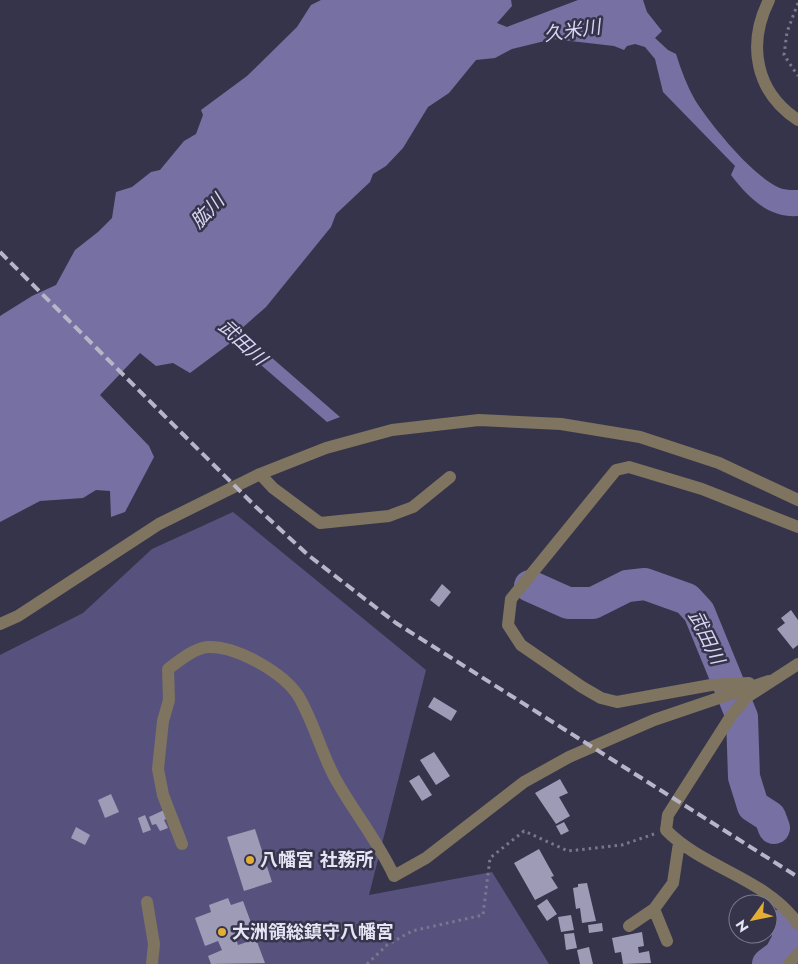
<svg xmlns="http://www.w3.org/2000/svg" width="798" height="964" font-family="Jost,'Noto Sans JP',sans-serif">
	<rect width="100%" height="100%" fill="#36344b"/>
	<!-- green -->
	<path fill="#57527d" d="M 233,512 L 426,670 L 369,895 L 492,872 L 549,964 L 0,964 L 0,655 L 83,613 L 152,549 Z"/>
	<!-- water -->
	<path fill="#7671a2" d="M 321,0 L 511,0 L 512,6 L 497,23 L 507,27 L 578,0 L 643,0 L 647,12 L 662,31 L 655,38 L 668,50 L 676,54 C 681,70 687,86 695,100 C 710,124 756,181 783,189 C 787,190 793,190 798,190 L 798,216 C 768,218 748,197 731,175 L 735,166 L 663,92 L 655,59 L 645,47 L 635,44 L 627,46 L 624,50 L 614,46 L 553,39 L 512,49 L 495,58 L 476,60 L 449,93 L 428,107 L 403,148 L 386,166 L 373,174 L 370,182 L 336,214 L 331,227 L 266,307 L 240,330 L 340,417 L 327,422 L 233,341 L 190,373 L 173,363 L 156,366 L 140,353 L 100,395 L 149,446 L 154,457 L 125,512 L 111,517 L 110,491 L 96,490 L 83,498 L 40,501 L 0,522 L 0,316 L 32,296 L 56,285 L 75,250 L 98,232 L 112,218 L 116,192 L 132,187 L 151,172 L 160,170 L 184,141 L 196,134 L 203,115 L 201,110 L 247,76 L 297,27 L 311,5 Z"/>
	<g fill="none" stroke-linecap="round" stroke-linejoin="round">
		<!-- river -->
		<path stroke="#7671a2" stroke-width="32" d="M 530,586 L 568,603 L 593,603 L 627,586 L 645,584 L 687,599 L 699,612 L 742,717 L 744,777 L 753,806 L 770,817 L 774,828
			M 768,964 L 780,955 L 790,936 L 784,924"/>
	</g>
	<!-- building -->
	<path fill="#9d9bb6" d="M 442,584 L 451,592 L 439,607 L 430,600 Z
		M 791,610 L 798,620 L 798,645 L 793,649 L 777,629 L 785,623 L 781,618 Z
		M 434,697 L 457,711 L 451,721 L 428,707 Z
		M 434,752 L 450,776 L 436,785 L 420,760 Z
		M 419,775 L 432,795 L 422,801 L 409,781 Z
		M 560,779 L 568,793 L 559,797 L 570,816 L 556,824 L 535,793 Z
		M 111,794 L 119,812 L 105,818 L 98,800 Z
		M 164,810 L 168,818 L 164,820 L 168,828 L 160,831 L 156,824 L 152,825 L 149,817 Z
		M 145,815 L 151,830 L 143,833 L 138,818 Z
		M 564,822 L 569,831 L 561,835 L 556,826 Z
		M 76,827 L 90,835 L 85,845 L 71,838 Z
		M 255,829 L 272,882 L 244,891 L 227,837 Z
		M 539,849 L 554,876 L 551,877 L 558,888 L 535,900 L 514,863 Z
		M 587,883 L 596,921 L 582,923 L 580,908 L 576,909 L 573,888 L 578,887 L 578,884 Z
		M 228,898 L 231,905 L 243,901 L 253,928 L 235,935 L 238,945 L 256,939 L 265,963 L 211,964 L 208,956 L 222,950 L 218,941 L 205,946 L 195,918 L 211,912 L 209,905 Z
		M 547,899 L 557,914 L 547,921 L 537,906 Z
		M 571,915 L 574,930 L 561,932 L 558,917 Z
		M 602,923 L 603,931 L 589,933 L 588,925 Z
		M 642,932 L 644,946 L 638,947 L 639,953 L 649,951 L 651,963 L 623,964 L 621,952 L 615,953 L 612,938 Z
		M 574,933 L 577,948 L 566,950 L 564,934 Z
		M 589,947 L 593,964 L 580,964 L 577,950 Z"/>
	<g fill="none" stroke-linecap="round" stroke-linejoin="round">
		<!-- path -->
		<path stroke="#79778b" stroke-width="3" stroke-dasharray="2.5 4" stroke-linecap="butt" d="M 798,3 L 787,32 L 784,55 L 798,76
			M 367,964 L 387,945 L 412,931 L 483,915 L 490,858 L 524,831 L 568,851 L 622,845 L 654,834"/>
		<!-- minor -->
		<path stroke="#7f745f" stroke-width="12" d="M 769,0 C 747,44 755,92 798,120
			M 260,474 L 273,488 L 320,523 L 389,516 L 413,507 L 450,477
			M 0,624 L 18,616 L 159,524 L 260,474 L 326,448 L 392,430 L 479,420 L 561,424 L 640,437 L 719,463 L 798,500
			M 798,664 L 747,697 L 731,716 L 668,815 L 666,830 C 704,869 766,878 798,924
			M 749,683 L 711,685 L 617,702 L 601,698 L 582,687 L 521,645 L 508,625 L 511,599 L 616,470 L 629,467 L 702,489 L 798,527
			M 182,844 L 163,795 L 158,769 L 163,721 L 169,700 L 168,669 C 179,661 194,648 208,647 C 237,646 284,673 299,697 C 314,723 321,752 335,778 C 353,811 378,841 394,876 L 426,858 L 524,782 L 569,757 L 654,720 L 769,681
			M 147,902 L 154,944 L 152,964
			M 654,909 L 667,941
			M 629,926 L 654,909 L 673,883 L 679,843
			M 789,964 L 798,954"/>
		<!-- rail -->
		<path stroke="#b7b5c7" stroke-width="4" stroke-dasharray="10 5" stroke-linecap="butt" d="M 0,252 L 256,507 L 308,555 L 396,623 L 798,877"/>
	</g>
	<!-- markers -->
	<g fill="#e3ae35" stroke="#36344b" stroke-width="2">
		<circle cx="250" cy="860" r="5"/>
		<circle cx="222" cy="932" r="5"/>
	</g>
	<g text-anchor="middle" stroke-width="5" stroke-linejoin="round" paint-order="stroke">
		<!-- poi labels -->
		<g font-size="18" font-weight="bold" fill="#e5e4f3" stroke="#36344b" text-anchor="start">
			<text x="260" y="866">八幡宮 社務所</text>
			<text x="232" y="938">大洲領総鎮守八幡宮</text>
		</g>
		<!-- water labels -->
		<g font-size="19" font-style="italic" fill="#d8d6f4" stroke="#36344b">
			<text transform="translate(572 30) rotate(-8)" y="7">久米川</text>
			<text transform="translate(207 211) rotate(-46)" y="7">肱川</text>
			<text transform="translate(243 342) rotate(43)" y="7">武田川</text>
			<text transform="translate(707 637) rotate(64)" y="7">武田川</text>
		</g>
	</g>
	<!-- north arrow -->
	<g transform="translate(753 919) rotate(237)"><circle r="24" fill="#36344b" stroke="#7c7a8e"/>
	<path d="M0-4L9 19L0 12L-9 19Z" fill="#e3ae35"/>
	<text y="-8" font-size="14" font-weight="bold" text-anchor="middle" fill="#e5e4f3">N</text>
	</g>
</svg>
